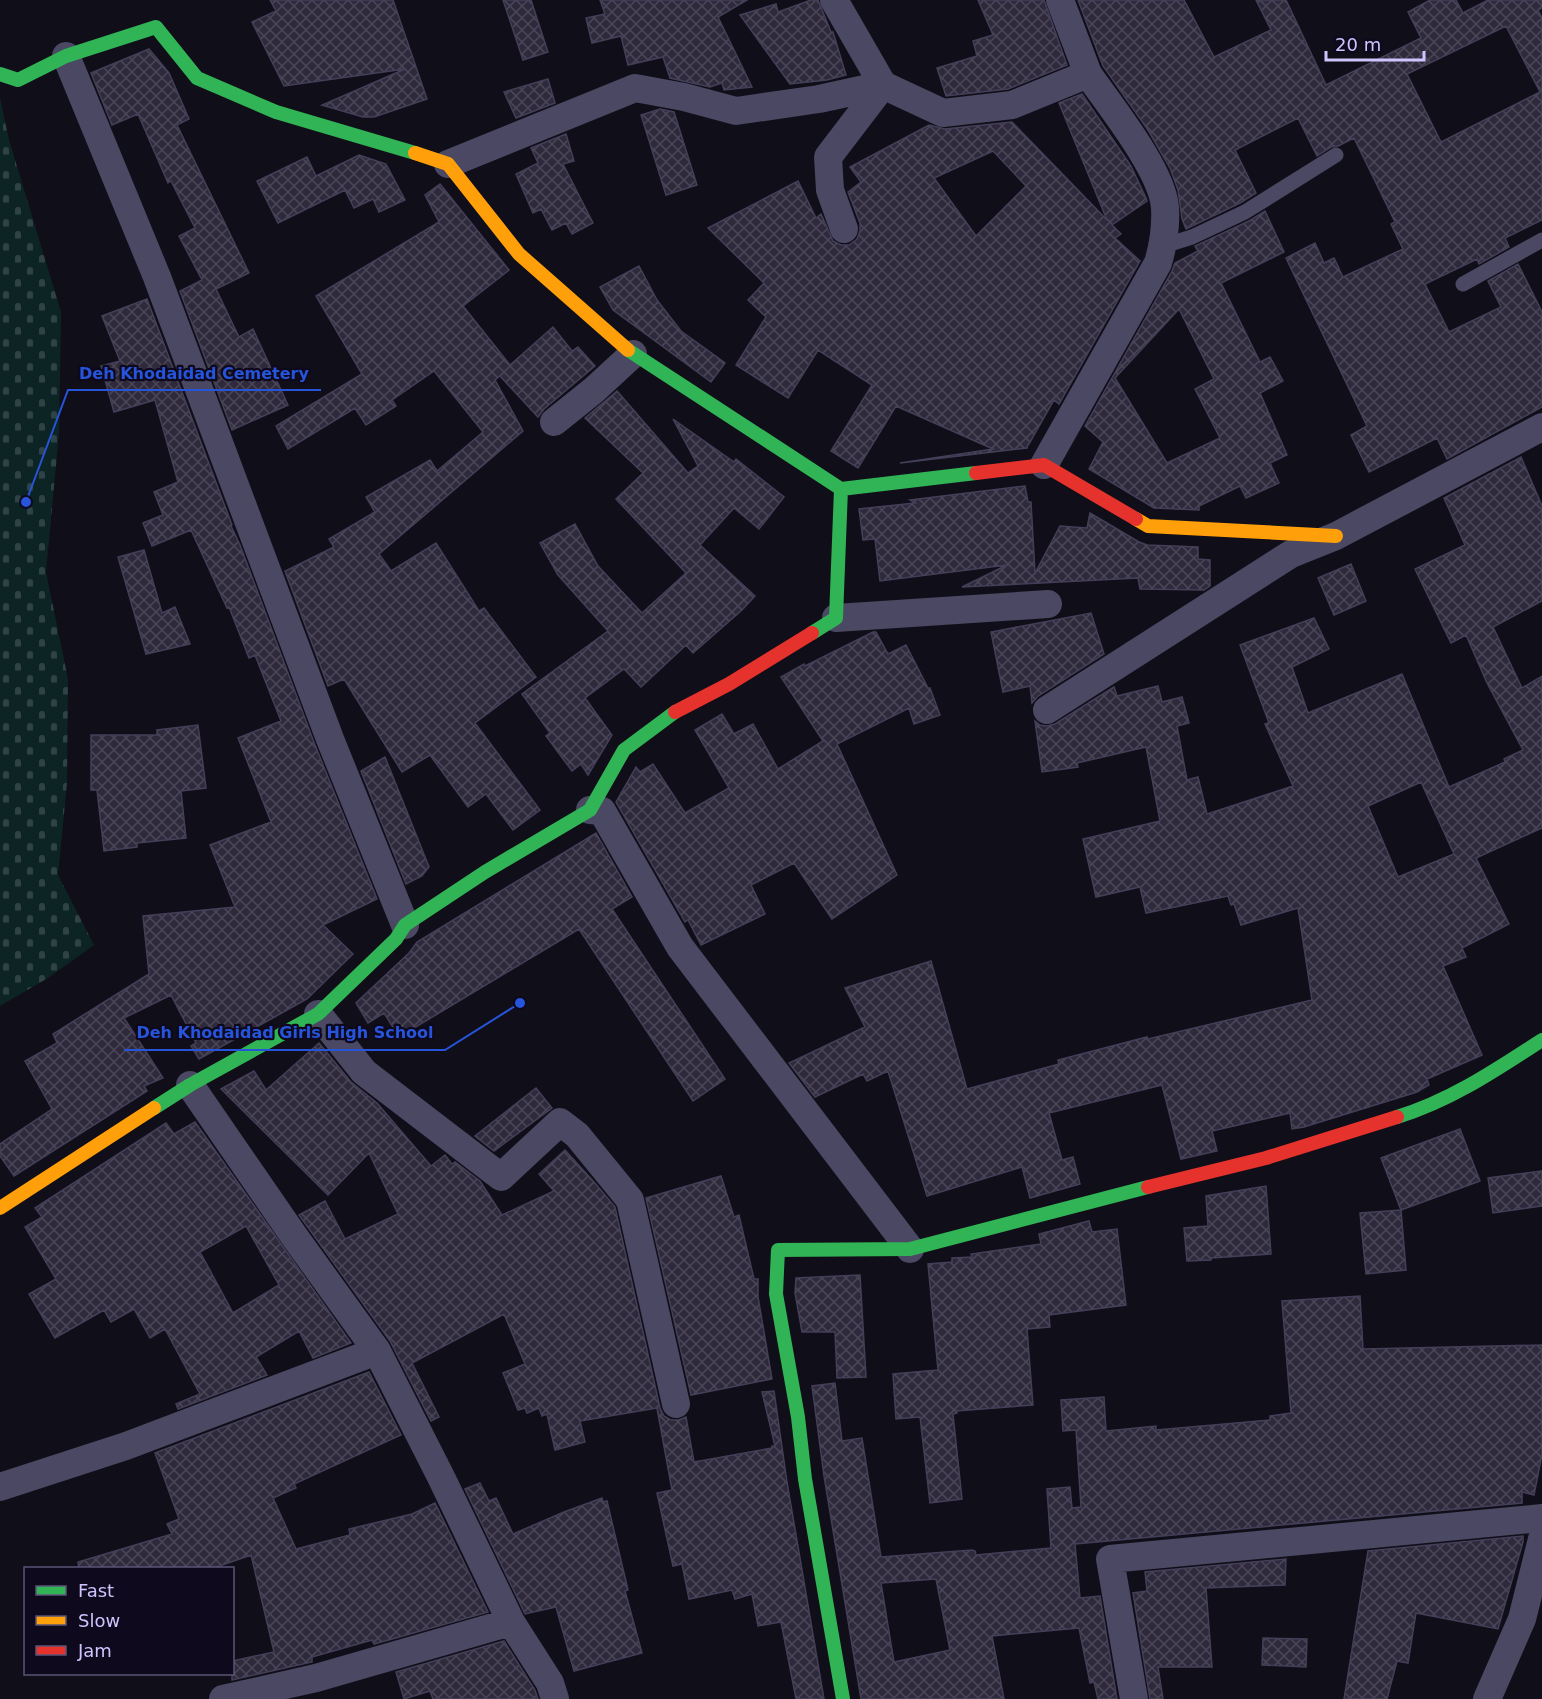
<svg xmlns="http://www.w3.org/2000/svg" width="1542" height="1699" font-family="'DejaVu Sans',sans-serif">
	<defs>
		<pattern id="cemetery-stones" width="16" height="16" patternUnits="userSpaceOnUse" patternTransform="scale(1.5)"><rect width="16" height="16" fill="#0d2425"/><path d="M2 7V4a2 2 0 0 1 4 0v3zM10 15v-3a2 2 0 0 1 4 0v3z" fill="#2f4246"/></pattern>
		<pattern id="building-cross-hatch" width="8" height="8" patternUnits="userSpaceOnUse" patternTransform="scale(1.5)"><rect width="8" height="8" fill="#2e2a3c"/><path d="M0 0l8 8M0 8l8-8" fill="none" stroke="#4b4759"/></pattern>
	</defs>
	<rect width="100%" height="100%" fill="#100e18"/>
	<!-- cemetery -->
	<path fill="url(#cemetery-stones)" d="M 0,98 L 9,140 L 61,312 L 59,433 L 46,572 L 68,679 L 67,783 L 58,875 L 94,945 L 48,978 L 0,1006 Z"/>
	<!-- building -->
	<path fill="url(#building-cross-hatch)" stroke="#443f58" stroke-width="1.5" fill-rule="evenodd" d="M 270,0 L 393,0 L 427,99 L 374,117 L 363,117 L 322,105 L 405,69 L 284,86 L 252,22 L 276,11 Z
		M 503,0 L 531,0 L 548,52 L 523,60 Z
		M 600,0 L 747,0 L 718,17 L 752,87 L 724,90 L 722,83 L 710,87 L 670,78 L 663,57 L 628,65 L 621,36 L 592,43 L 586,18 L 605,14 Z
		M 811,0 L 818,0 L 831,32 L 833,32 L 846,75 L 827,80 L 790,84 L 740,15 L 776,4 L 778,12 Z
		M 978,0 L 1044,0 L 1067,65 L 1008,89 L 946,96 L 937,68 L 977,56 L 973,41 L 993,35 Z
		M 1078,0 L 1184,0 L 1214,57 L 1271,30 L 1256,0 L 1286,0 L 1326,85 L 1421,38 L 1408,12 L 1430,0 L 1456,0 L 1463,13 L 1488,0 L 1542,0 L 1542,8 L 1538,10 L 1542,18 L 1542,220 L 1505,238 L 1509,247 L 1479,264 L 1477,259 L 1425,284 L 1449,332 L 1501,307 L 1488,281 L 1518,264 L 1542,312 L 1542,407 L 1447,459 L 1437,438 L 1369,472 L 1351,435 L 1367,426 L 1286,258 L 1315,243 L 1324,263 L 1334,258 L 1343,277 L 1403,249 L 1391,224 L 1395,222 L 1354,138 L 1338,146 L 1331,147 L 1317,156 L 1298,118 L 1235,150 L 1256,193 L 1240,203 L 1186,229 L 1182,219 L 1178,190 L 1170,168 L 1148,130 L 1103,66 ZM 1506,26 L 1540,92 L 1441,142 L 1407,74 Z
		M 149,49 L 169,73 L 189,119 L 177,125 L 249,273 L 216,289 L 239,337 L 253,329 L 288,405 L 232,430 L 180,291 L 202,280 L 179,236 L 195,228 L 171,181 L 168,183 L 138,114 L 112,125 L 91,73 Z
		M 548,79 L 555,103 L 516,118 L 504,92 Z
		M 1082,94 L 1131,166 L 1146,198 L 1147,201 L 1112,225 L 1121,234 L 1115,238 L 1140,261 L 1059,404 L 1054,400 L 1029,444 L 1028,444 L 1027,448 L 900,463 L 993,449 L 896,406 L 858,468 L 831,451 L 872,385 L 818,350 L 788,398 L 736,365 L 766,317 L 748,300 L 764,283 L 708,228 L 798,181 L 816,218 L 821,214 L 833,241 L 841,245 L 849,245 L 857,239 L 860,231 L 860,223 L 848,192 L 861,182 L 850,167 L 929,125 L 945,129 L 1012,122 L 1107,220 L 1059,103 ZM 993,151 L 1026,186 L 976,236 L 934,178 Z
		M 660,109 L 674,112 L 697,185 L 666,195 L 641,115 Z
		M 566,134 L 574,161 L 563,164 L 593,223 L 572,234 L 566,223 L 552,230 L 541,209 L 533,213 L 516,174 L 538,163 L 531,148 Z
		M 359,155 L 386,164 L 405,200 L 379,212 L 373,199 L 354,208 L 345,190 L 278,223 L 257,181 L 307,157 L 316,176 Z
		M 440,184 L 509,270 L 463,306 L 510,365 L 553,327 L 572,351 L 578,347 L 595,366 L 544,409 L 538,417 L 500,376 L 495,380 L 523,431 L 379,554 L 391,571 L 436,543 L 479,611 L 484,608 L 536,677 L 475,723 L 540,810 L 513,830 L 486,794 L 468,807 L 430,755 L 402,772 L 344,679 L 328,686 L 285,571 L 334,547 L 329,539 L 375,512 L 366,497 L 430,460 L 437,471 L 483,432 L 434,371 L 392,400 L 396,406 L 366,425 L 355,408 L 288,449 L 276,426 L 362,374 L 316,296 L 439,222 L 425,195 Z
		M 1265,211 L 1284,252 L 1221,283 L 1260,362 L 1270,357 L 1283,381 L 1260,393 L 1287,455 L 1270,463 L 1279,483 L 1246,498 L 1240,486 L 1199,506 L 1199,510 L 1154,508 L 1089,469 L 1103,442 L 1085,426 L 1172,271 L 1175,263 L 1198,251 L 1195,246 L 1249,221 ZM 1179,309 L 1214,379 L 1195,389 L 1220,438 L 1167,463 L 1115,378 Z
		M 639,266 L 657,300 L 681,331 L 725,363 L 711,382 L 613,310 L 600,287 Z
		M 147,299 L 232,525 L 231,526 L 240,545 L 315,745 L 377,899 L 323,925 L 353,954 L 307,999 L 199,1059 L 191,1046 L 196,1043 L 171,995 L 124,1018 L 163,1078 L 144,1086 L 147,1091 L 14,1176 L 0,1156 L 0,1144 L 52,1109 L 25,1061 L 57,1043 L 53,1034 L 149,974 L 143,916 L 235,907 L 210,845 L 271,822 L 238,738 L 281,721 L 255,655 L 249,658 L 229,607 L 227,608 L 191,530 L 152,546 L 143,523 L 163,515 L 154,492 L 178,482 L 155,400 L 114,412 L 101,366 L 120,361 L 102,316 Z
		M 617,391 L 688,473 L 698,466 L 673,419 L 734,462 L 736,459 L 784,497 L 759,529 L 734,508 L 700,545 L 755,596 L 742,610 L 693,653 L 686,645 L 641,687 L 624,669 L 585,698 L 612,735 L 588,775 L 581,764 L 572,771 L 546,736 L 550,733 L 522,694 L 608,631 L 558,575 L 540,543 L 575,524 L 598,566 L 642,613 L 686,573 L 616,499 L 643,473 L 585,418 Z
		M 1521,457 L 1542,506 L 1542,601 L 1493,627 L 1522,688 L 1542,676 L 1542,828 L 1476,858 L 1509,924 L 1462,948 L 1466,957 L 1443,966 L 1482,1055 L 1427,1079 L 1429,1085 L 1417,1092 L 1304,1127 L 1292,1129 L 1290,1113 L 1212,1131 L 1217,1151 L 1181,1159 L 1162,1085 L 1049,1113 L 1062,1160 L 1073,1157 L 1080,1184 L 1030,1198 L 1022,1167 L 927,1196 L 888,1071 L 867,1081 L 863,1074 L 815,1097 L 789,1063 L 865,1027 L 845,988 L 931,961 L 967,1089 L 1059,1064 L 1058,1060 L 1147,1037 L 1148,1039 L 1312,1000 L 1298,908 L 1241,925 L 1234,904 L 1231,905 L 1228,896 L 1146,913 L 1140,887 L 1096,897 L 1083,839 L 1160,821 L 1146,747 L 1077,763 L 1078,767 L 1042,772 L 1035,721 L 1040,725 L 1047,726 L 1055,724 L 1114,687 L 1117,696 L 1158,686 L 1162,702 L 1182,697 L 1189,723 L 1177,726 L 1187,780 L 1198,777 L 1207,814 L 1293,786 L 1265,724 L 1269,723 L 1240,645 L 1314,618 L 1329,649 L 1292,667 L 1308,713 L 1402,674 L 1449,787 L 1505,762 L 1504,759 L 1523,750 L 1487,683 L 1466,635 L 1451,643 L 1415,569 L 1465,545 L 1444,498 ZM 1421,782 L 1454,854 L 1398,877 L 1368,806 Z
		M 1025,486 L 1028,502 L 1031,502 L 1035,573 L 1060,526 L 1087,528 L 1090,513 L 1139,542 L 1147,545 L 1198,547 L 1198,559 L 1210,560 L 1210,586 L 1204,590 L 1140,589 L 1138,578 L 962,587 L 1007,565 L 880,581 L 875,539 L 863,540 L 859,509 L 915,503 L 910,500 Z
		M 144,550 L 162,613 L 175,607 L 190,644 L 146,654 L 118,557 Z
		M 1351,564 L 1366,601 L 1334,615 L 1318,578 Z
		M 1091,613 L 1104,654 L 1038,696 L 1032,703 L 1030,686 L 1003,692 L 991,632 Z
		M 873,632 L 876,632 L 888,654 L 906,645 L 928,688 L 930,688 L 940,715 L 914,724 L 909,708 L 837,744 L 897,875 L 832,919 L 794,863 L 751,885 L 765,914 L 701,945 L 688,920 L 685,922 L 616,802 L 636,767 L 640,772 L 653,764 L 685,813 L 729,788 L 695,730 L 722,714 L 734,734 L 753,724 L 778,769 L 823,741 L 781,677 L 804,664 L 805,666 Z
		M 198,725 L 206,788 L 181,791 L 186,838 L 137,843 L 137,847 L 104,851 L 97,790 L 91,790 L 91,735 L 157,735 L 157,730 Z
		M 385,757 L 429,867 L 422,876 L 406,884 L 361,771 Z
		M 596,833 L 632,897 L 612,909 L 725,1079 L 693,1101 L 579,929 L 399,1037 L 384,1013 L 368,1023 L 356,1003 L 409,953 L 417,942 Z
		M 319,1043 L 351,1082 L 377,1103 L 431,1166 L 445,1155 L 452,1164 L 455,1162 L 480,1181 L 502,1215 L 554,1191 L 539,1174 L 565,1150 L 594,1182 L 615,1207 L 660,1408 L 664,1416 L 671,1420 L 679,1420 L 686,1417 L 694,1462 L 772,1448 L 772,1446 L 775,1446 L 762,1392 L 774,1391 L 787,1482 L 824,1699 L 796,1699 L 781,1622 L 758,1626 L 752,1594 L 735,1599 L 732,1590 L 689,1599 L 682,1564 L 673,1566 L 657,1493 L 672,1490 L 657,1408 L 580,1421 L 585,1442 L 555,1450 L 547,1414 L 542,1416 L 539,1408 L 527,1413 L 525,1408 L 518,1410 L 503,1373 L 525,1364 L 504,1314 L 412,1363 L 439,1417 L 431,1421 L 390,1341 L 299,1215 L 325,1201 L 345,1239 L 398,1214 L 369,1153 L 328,1195 L 221,1089 L 254,1071 L 266,1090 Z
		M 536,1088 L 552,1108 L 494,1151 L 475,1136 Z
		M 195,1122 L 351,1343 L 313,1358 L 299,1331 L 256,1357 L 267,1375 L 178,1409 L 176,1404 L 200,1394 L 165,1329 L 150,1338 L 134,1309 L 111,1322 L 104,1310 L 55,1338 L 29,1294 L 56,1279 L 25,1227 L 42,1217 L 35,1208 L 166,1123 L 174,1134 ZM 246,1226 L 279,1285 L 233,1313 L 200,1252 Z
		M 1460,1129 L 1480,1181 L 1401,1210 L 1381,1158 Z
		M 1542,1171 L 1542,1206 L 1493,1213 L 1488,1178 Z
		M 721,1176 L 734,1217 L 739,1215 L 754,1279 L 758,1279 L 758,1297 L 772,1379 L 691,1395 L 646,1198 Z
		M 1266,1186 L 1271,1254 L 1211,1258 L 1211,1260 L 1187,1261 L 1184,1228 L 1208,1226 L 1206,1196 Z
		M 1401,1210 L 1406,1270 L 1366,1274 L 1360,1213 Z
		M 1089,1221 L 1092,1232 L 1117,1229 L 1126,1305 L 1049,1315 L 1050,1327 L 1027,1329 L 1033,1405 L 956,1411 L 957,1413 L 953,1414 L 962,1499 L 930,1503 L 920,1417 L 896,1419 L 893,1374 L 938,1370 L 928,1264 L 952,1262 L 952,1258 L 972,1257 L 971,1254 L 1041,1244 L 1039,1234 Z
		M 860,1275 L 866,1377 L 837,1378 L 835,1332 L 802,1332 L 795,1293 L 796,1278 Z
		M 1360,1296 L 1363,1349 L 1542,1345 L 1542,1454 L 1534,1495 L 1522,1492 L 1522,1503 L 1075,1544 L 1080,1598 L 1100,1596 L 1117,1699 L 1098,1699 L 1094,1682 L 1090,1683 L 1079,1628 L 992,1636 L 1004,1699 L 861,1699 L 824,1476 L 812,1386 L 835,1383 L 842,1441 L 862,1438 L 881,1557 L 972,1550 L 975,1551 L 976,1555 L 1051,1548 L 1047,1489 L 1070,1487 L 1072,1508 L 1081,1507 L 1076,1430 L 1063,1431 L 1061,1400 L 1104,1397 L 1106,1431 L 1156,1426 L 1156,1430 L 1270,1420 L 1270,1416 L 1291,1413 L 1282,1301 ZM 936,1579 L 950,1650 L 894,1662 L 881,1583 Z
		M 369,1372 L 401,1435 L 294,1484 L 296,1488 L 273,1498 L 296,1549 L 350,1535 L 349,1529 L 412,1514 L 435,1503 L 488,1612 L 374,1644 L 372,1640 L 312,1657 L 312,1662 L 232,1680 L 232,1661 L 274,1652 L 251,1555 L 211,1569 L 79,1569 L 78,1562 L 172,1534 L 167,1524 L 179,1519 L 155,1453 Z
		M 480,1483 L 489,1501 L 496,1498 L 513,1534 L 564,1512 L 602,1498 L 603,1502 L 607,1501 L 628,1590 L 625,1591 L 642,1653 L 574,1671 L 556,1607 L 525,1614 L 465,1489 Z
		M 1523,1536 L 1523,1542 L 1498,1629 L 1416,1613 L 1408,1663 L 1397,1661 L 1387,1699 L 1344,1699 L 1368,1551 Z
		M 1286,1559 L 1285,1585 L 1206,1588 L 1212,1667 L 1158,1667 L 1163,1699 L 1150,1699 L 1133,1593 L 1147,1591 L 1145,1572 Z
		M 1263,1638 L 1307,1639 L 1306,1667 L 1262,1665 Z
		M 504,1641 L 535,1690 L 538,1699 L 433,1699 L 430,1691 L 404,1699 L 396,1672 Z"/>
	<g fill="none" stroke-linecap="round" stroke-linejoin="round">
		<!-- lane -->
		<path stroke="#4a4862" stroke-width="15" d="M 1163,246 L 1192,237 L 1245,212 L 1336,155
			M 1463,284 L 1542,240"/>
		<!-- street -->
		<path stroke="#4a4862" stroke-width="28" d="M 834,0 L 883,85 L 828,157 L 830,190 L 844,229
			M 66,56 L 157,277 L 330,739 L 405,925
			M 448,164 L 635,88 L 684,97 L 736,111 L 819,99 L 883,85 L 943,113 L 1012,105 L 1088,74 L 1060,0
			M 554,422 L 594,390 L 633,354
			M 1044,465 L 1158,263 C 1163,246 1166,226 1165,208 C 1163,171 1110,106 1088,74
			M 836,618 L 1048,604
			M 1047,710 L 1291,554 L 1336,536 L 1542,427
			M 590,810 L 602,811 L 680,947 L 910,1249
			M 318,1014 L 364,1072 L 501,1177 L 560,1122 L 577,1135 L 630,1200 L 676,1404
			M 190,1085 L 294,1236 L 377,1351 L 441,1477 L 511,1622 L 550,1683 L 555,1699
			M 0,1487 L 126,1446 L 377,1351
			M 223,1699 L 316,1678 L 511,1622
			M 1134,1699 L 1110,1559 L 1542,1518
			M 1487,1699 L 1522,1619 L 1542,1539"/>
		<!-- fast -->
		<path stroke="#30b455" stroke-width="14" d="M 0,74 L 18,80 L 66,56 L 156,27 L 197,78 L 276,112 L 415,153
			M 628,350 L 841,489 L 976,473
			M 812,633 L 836,618 L 841,489
			M 154,1108 L 190,1085 L 318,1014 L 396,939 L 405,925 L 485,872 L 590,810 L 624,750 L 675,712
			M 1397,1117 C 1450,1101 1496,1070 1542,1040
			M 843,1699 L 805,1479 L 798,1417 L 776,1294 L 778,1250 L 910,1249 L 1148,1187"/>
		<!-- slow -->
		<path stroke="#ff9f0a" stroke-width="14" d="M 415,153 L 448,164 L 519,254 L 628,350
			M 1136,519 L 1148,526 L 1336,536
			M 0,1208 L 154,1108"/>
		<!-- jam -->
		<path stroke="#e5322d" stroke-width="14" d="M 976,473 L 1044,465 L 1136,519
			M 675,712 L 729,684 L 812,633
			M 1148,1187 L 1266,1158 L 1397,1117"/>
	</g>
	<!-- callouts -->
	<path fill="none" stroke="#2654da" stroke-width="2" d="M26 502L68 390H321M520 1003L445 1050H124"/>
	<g fill="#2654da" stroke="#0e091d" stroke-width="2">
		<circle cx="26" cy="502" r="6"/>
		<circle cx="520" cy="1003" r="6"/>
	</g>
	<g font-size="16" text-anchor="middle" font-weight="bold" fill="#2654da" stroke="#0e091d" stroke-width="4.5" stroke-linejoin="round" paint-order="stroke">
		<text x="194" y="379">Deh Khodaidad Cemetery</text>
		<text x="285" y="1038">Deh Khodaidad Girls High School</text>
	</g>
	<!-- legend -->
	<rect x="24" y="1567" width="210" height="108" fill="#0e091d" stroke="#5b5477" stroke-width="1.5"/>
	<rect x="36" y="1586" width="30" height="9" fill="#30b455" stroke="#5b5477" stroke-width="1.5"/>
	<text x="78" y="1597" font-size="18" fill="#cec5ff">Fast</text>
	<rect x="36" y="1616" width="30" height="9" fill="#ff9f0a" stroke="#5b5477" stroke-width="1.5"/>
	<text x="78" y="1627" font-size="18" fill="#cec5ff">Slow</text>
	<rect x="36" y="1646" width="30" height="9" fill="#e5322d" stroke="#5b5477" stroke-width="1.5"/>
	<text x="78" y="1657" font-size="18" fill="#cec5ff">Jam</text>
	<!-- scale -->
	<path d="M1326 51v9h98v-9" fill="none" stroke="#cec5ff" stroke-width="3"/>
	<text x="1335" y="51" font-size="18" fill="#cec5ff" stroke="#0e091d" stroke-width="4.5" paint-order="stroke">20 m</text>
</svg>
